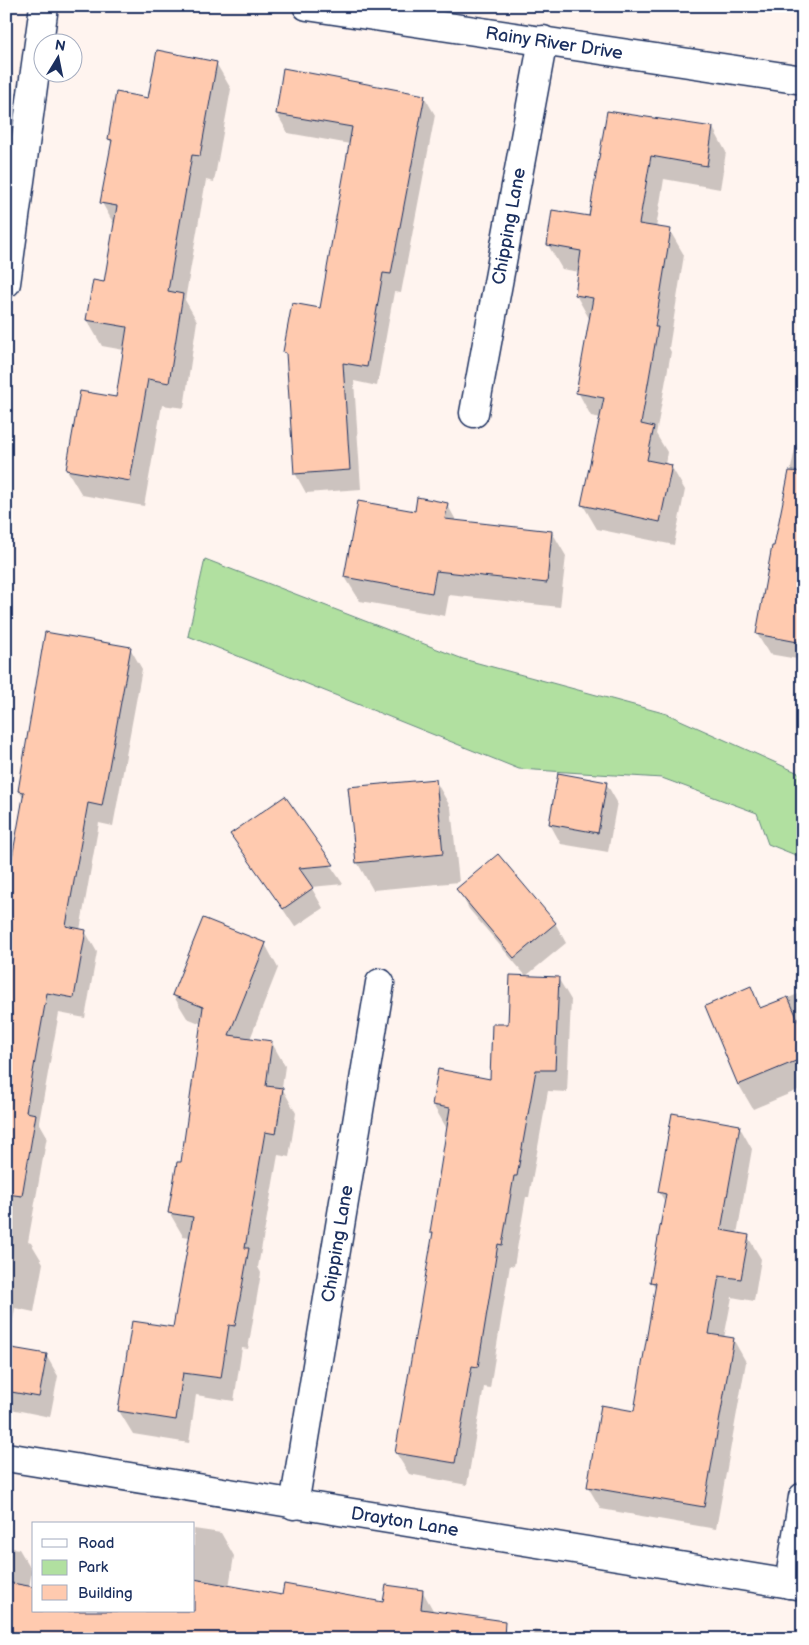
<svg xmlns="http://www.w3.org/2000/svg" width="809" height="1645" font-family="'Balsamiq Sans',sans-serif">
	<rect width="100%" height="100%" fill="#fff4ef"/>
	<filter id="ink" filterUnits="userSpaceOnUse"><feTurbulence type="fractalNoise" baseFrequency=".02" numOctaves="2"/><feDisplacementMap in="SourceGraphic" scale="10" xChannelSelector="R" yChannelSelector="G"/><feConvolveMatrix kernelMatrix="1 2 1 2 8 2 1 2 1" color-interpolation-filters="sRGB"/></filter>
	<g filter="url(#ink)">
		<!-- green -->
		<path fill="#b1e0a0" stroke="#66887f" d="M 205,559 L 463,659 L 667,714 L 803,775 L 803,858 L 768,844 L 757,813 L 662,778 L 519,769 L 188,636 Z"/>
		<!-- shadow -->
		<path fill="#0003" d="M 784,6 L 803,6 L 803,10 Z
			M 216,63 L 231,89 L 214,182 L 206,180 L 185,300 L 197,321 L 184,408 L 162,405 L 144,506 L 82,495 L 67,470 L 117,398 L 124,350 L 102,346 L 87,320 L 105,283 L 115,226 L 102,203 L 112,144 L 109,139 L 149,100 Z
			M 424,96 L 435,115 L 401,293 L 394,292 L 377,386 L 354,381 L 361,489 L 306,493 L 295,473 L 350,144 L 288,133 L 277,114 Z
			M 608,112 L 713,128 L 726,152 L 720,189 L 664,179 L 656,228 L 670,231 L 684,255 L 669,348 L 671,352 L 656,434 L 667,452 L 665,465 L 671,466 L 685,490 L 674,545 L 597,529 L 583,505 L 601,418 L 591,416 L 578,392 L 590,320 L 576,295 L 580,272 L 562,269 L 548,245 L 590,218 Z
			M 796,444 L 803,445 L 803,660 L 769,654 L 757,634 Z
			M 447,504 L 457,522 L 552,532 L 566,556 L 560,607 L 449,595 L 445,616 L 360,601 L 345,577 L 416,512 Z
			M 130,648 L 142,669 L 113,826 L 99,823 L 80,930 L 85,931 L 97,952 L 85,1018 L 59,1013 L 39,1122 L 47,1136 L 28,1242 L 31,1243 L 43,1263 L 34,1312 L 15,1308 L 8,1348 L 46,1355 L 58,1376 L 50,1417 L 6,1408 L 6,899 L 24,799 L 19,791 Z
			M 435,780 L 451,808 L 459,882 L 373,890 L 357,862 Z
			M 606,783 L 617,802 L 608,852 L 561,844 L 550,824 Z
			M 284,797 L 343,884 L 311,887 L 323,908 L 295,927 L 232,834 Z
			M 458,889 L 555,923 L 566,943 L 526,976 L 469,909 Z
			M 265,944 L 278,968 L 250,1039 L 272,1043 L 285,1066 L 282,1088 L 296,1113 L 289,1157 L 278,1155 L 258,1267 L 261,1273 L 248,1349 L 242,1348 L 234,1401 L 196,1395 L 189,1443 L 133,1434 L 119,1411 L 174,1328 L 190,1237 L 183,1236 L 169,1212 L 182,1164 L 202,1024 L 187,1018 L 173,995 Z
			M 558,978 L 571,1000 L 567,1092 L 548,1091 L 529,1197 L 526,1197 L 514,1266 L 510,1265 L 490,1388 L 484,1387 L 467,1485 L 409,1474 L 396,1453 L 434,1236 L 431,1232 L 448,1127 L 446,1127 L 433,1105 L 492,1080 L 509,1025 Z
			M 750,988 L 762,1009 L 803,992 L 803,1088 L 753,1109 L 739,1085 L 706,1007 Z
			M 739,1126 L 752,1149 L 737,1234 L 748,1237 L 761,1259 L 754,1301 L 732,1297 L 724,1338 L 733,1339 L 746,1362 L 716,1529 L 601,1509 L 588,1487 L 635,1412 L 656,1290 L 652,1282 L 666,1203 L 659,1192 Z
			M 194,1529 L 221,1533 L 234,1556 L 229,1587 L 283,1597 L 384,1603 L 423,1592 L 434,1612 L 494,1639 L 6,1639 L 6,1547 L 19,1549 L 32,1571 L 29,1587 L 34,1611 L 194,1611 Z
			M 534,1630 L 579,1639 L 533,1639 Z"/>
		<!-- building -->
		<path fill="#ffcaaf" stroke="#1b2f5e" d="M 157,50 L 217,62 L 200,156 L 192,155 L 168,291 L 183,294 L 169,383 L 148,379 L 130,481 L 66,470 L 80,391 L 116,397 L 127,327 L 86,320 L 93,280 L 104,282 L 117,206 L 100,203 L 112,140 L 108,139 L 116,92 L 148,98 Z
			M 283,68 L 425,95 L 391,274 L 383,273 L 367,367 L 343,363 L 350,470 L 294,474 L 286,353 L 283,352 L 292,303 L 320,308 L 352,127 L 276,114 Z
			M 607,111 L 713,127 L 707,166 L 651,156 L 639,224 L 671,229 L 655,327 L 658,327 L 641,424 L 654,427 L 647,460 L 672,465 L 660,522 L 581,505 L 604,398 L 576,393 L 593,298 L 575,295 L 581,251 L 547,245 L 552,210 L 589,216 Z
			M 789,471 L 803,472 L 803,643 L 756,634 L 772,546 L 774,546 Z
			M 417,497 L 448,503 L 445,519 L 552,531 L 547,583 L 436,571 L 432,593 L 344,577 L 358,501 L 415,511 Z
			M 45,632 L 131,647 L 102,806 L 88,803 L 66,926 L 86,930 L 74,998 L 47,993 L 26,1112 L 36,1114 L 22,1196 L 6,1194 L 6,891 L 24,792 L 18,791 Z
			M 558,773 L 607,782 L 598,833 L 549,824 Z
			M 436,779 L 443,854 L 356,863 L 348,787 Z
			M 285,796 L 334,865 L 299,868 L 313,888 L 283,909 L 230,834 Z
			M 498,854 L 556,923 L 514,958 L 456,889 Z
			M 203,918 L 266,943 L 229,1035 L 272,1041 L 266,1086 L 283,1088 L 276,1134 L 265,1132 L 245,1248 L 249,1248 L 235,1326 L 229,1325 L 221,1378 L 183,1373 L 176,1420 L 118,1411 L 132,1321 L 173,1327 L 193,1217 L 168,1213 L 177,1162 L 181,1162 L 203,1007 L 172,995 Z
			M 510,975 L 559,977 L 555,1070 L 536,1070 L 517,1176 L 514,1176 L 502,1245 L 498,1244 L 478,1367 L 472,1366 L 455,1463 L 395,1453 L 433,1232 L 430,1232 L 450,1108 L 432,1105 L 438,1069 L 490,1079 L 492,1024 L 508,1024 Z
			M 751,986 L 760,1008 L 788,997 L 803,1031 L 803,1058 L 738,1085 L 705,1006 Z
			M 672,1113 L 740,1125 L 721,1230 L 749,1235 L 741,1279 L 719,1276 L 709,1334 L 734,1338 L 704,1507 L 587,1487 L 601,1405 L 634,1411 L 656,1283 L 650,1282 L 666,1194 L 658,1192 Z
			M 6,1347 L 47,1354 L 39,1397 L 6,1391 Z
			M 194,1579 L 282,1595 L 284,1584 L 383,1602 L 386,1585 L 423,1590 L 421,1609 L 505,1621 L 504,1639 L 27,1639 L 6,1635 L 6,1582 L 34,1587 L 34,1611 L 194,1611 Z"/>
		<g fill="none" stroke-linecap="round" stroke-linejoin="round">
			<defs>
				<g id="minor">
					<path id="s1" d="M 307,6 L 803,80"/>
					<path d="M 6,283 L 44,6"/>
					<path id="s2" d="M 474,413 L 543,40"/>
					<path id="s3" d="M 6,1457 L 803,1586"/>
					<path id="s4" d="M 294,1505 L 380,983"/>
					<path d="M 789,1584 L 803,1497"/>
				</g>
			</defs>
			<!-- minor casing -->
			<use href="#minor" stroke="#1b2f5e" stroke-width="31"/>
			<!-- minor -->
			<use href="#minor" stroke="#fff" stroke-width="28"/>
		</g>
	</g>
	<g text-anchor="middle" stroke-width="4" stroke-linejoin="round" paint-order="stroke">
		<!-- street labels -->
		<g font-size="18" fill="#1b2f5e" stroke="#fff">
			<text dy="6" stroke="none"><textPath href="#s1" startOffset="250">Rainy River Drive</textPath></text>
			<text dy="6" stroke="none"><textPath href="#s2" startOffset="190">Chipping Lane</textPath></text>
			<text dy="6" stroke="none"><textPath href="#s4" startOffset="265">Chipping Lane</textPath></text>
			<text dy="6" stroke="none"><textPath href="#s3" startOffset="404">Drayton Lane</textPath></text>
		</g>
	</g>
	<!-- margin -->
	<rect width="809" height="1645" fill="none" stroke="#fff" stroke-width="25"/>
	<rect x="12" y="12" width="784" height="1620" fill="none" stroke="#1b2f5e" stroke-width="2" filter="url(#ink)"/>
	<!-- legend -->
	<rect x="32" y="1522" width="162" height="90" fill="#ffffff" stroke="#a4acbf"/>
	<rect x="42" y="1539" width="25" height="8" fill="#ffffff" stroke="#a4acbf"/>
	<text x="78" y="1548" font-size="15" fill="#1b2f5e">Road</text>
	<rect x="42" y="1560" width="25" height="15" fill="#b1e0a0" stroke="#a4acbf"/>
	<text x="78" y="1572" font-size="15" fill="#1b2f5e">Park</text>
	<rect x="42" y="1585" width="25" height="15" fill="#ffcaaf" stroke="#a4acbf"/>
	<text x="78" y="1598" font-size="15" fill="#1b2f5e">Building</text>
	<!-- north arrow -->
	<g transform="translate(58 58) rotate(10)"><circle r="24" fill="#ffffff" stroke="#a4acbf"/>
	<path d="M0-4L9 19L0 12L-9 19Z" fill="#1b2f5e"/>
	<text y="-8" font-size="14" font-weight="bold" text-anchor="middle" fill="#1b2f5e">N</text>
	</g>
</svg>
